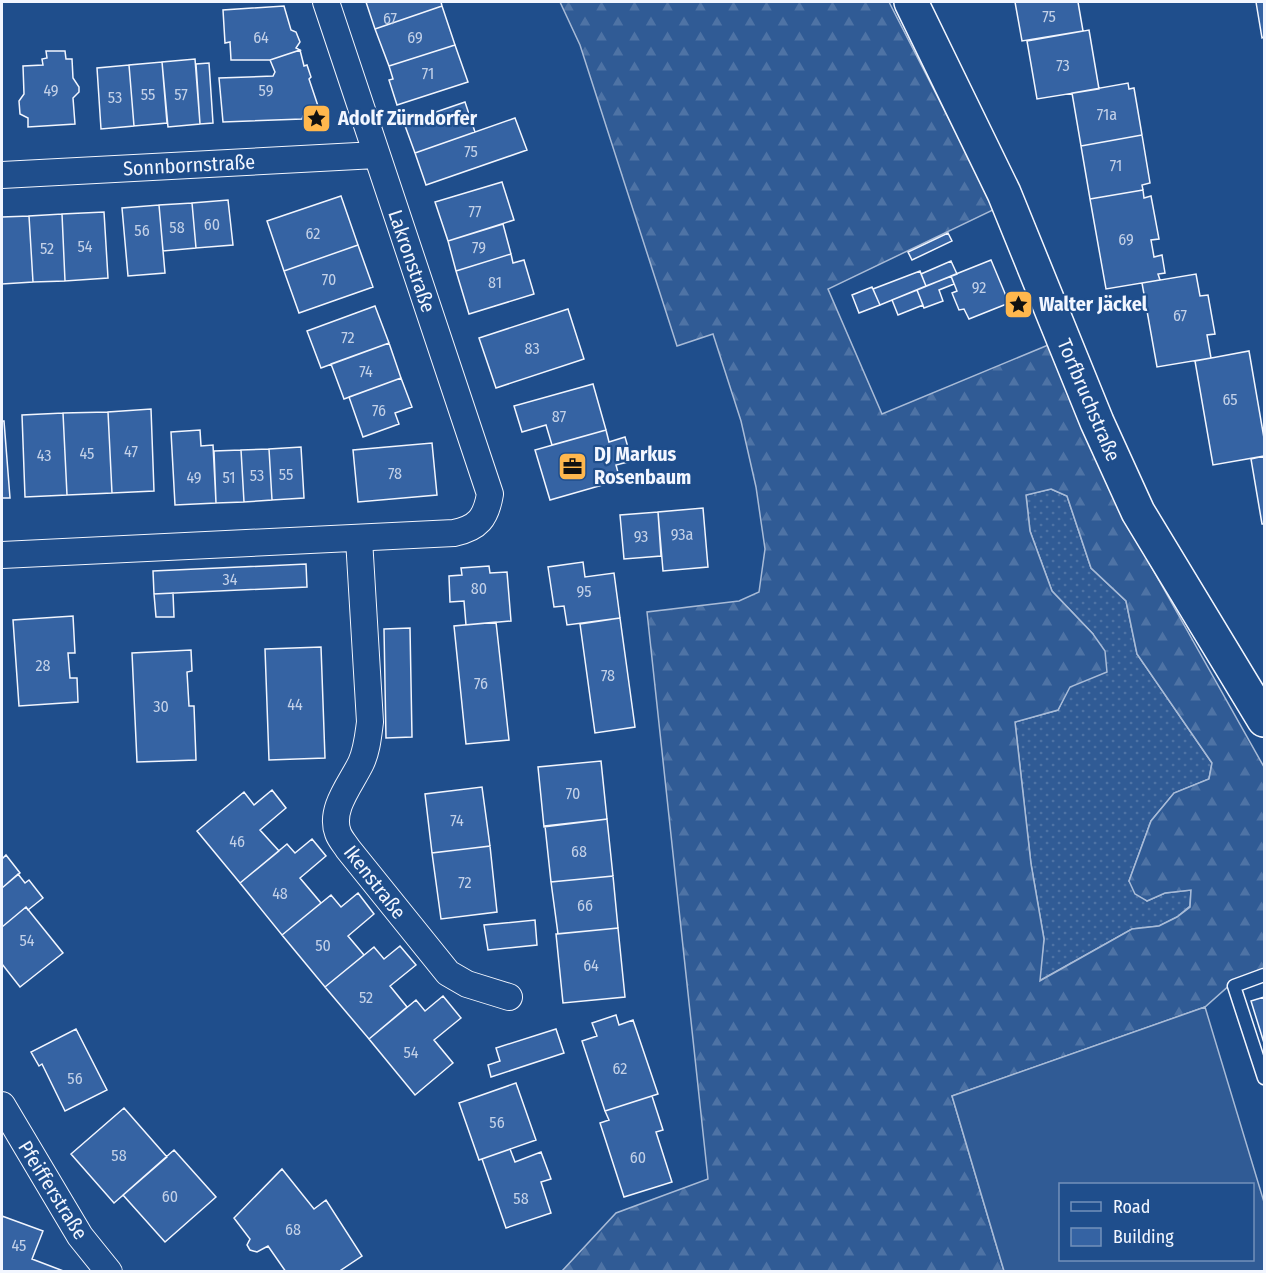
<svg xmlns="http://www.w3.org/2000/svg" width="1266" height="1273" font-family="'Fira Sans Condensed',sans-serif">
	<defs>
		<pattern id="grass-dots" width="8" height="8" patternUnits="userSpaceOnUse" patternTransform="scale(1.5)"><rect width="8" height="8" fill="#305b95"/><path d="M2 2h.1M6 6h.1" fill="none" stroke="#4e73a5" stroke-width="1.8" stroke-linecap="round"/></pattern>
		<pattern id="forest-firs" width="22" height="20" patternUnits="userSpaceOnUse" patternTransform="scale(1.5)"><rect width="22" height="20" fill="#305b95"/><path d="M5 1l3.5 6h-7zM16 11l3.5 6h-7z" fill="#4e73a5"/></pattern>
	</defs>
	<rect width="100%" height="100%" fill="#1f4e8c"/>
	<!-- grass -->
	<path fill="url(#grass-dots)" stroke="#a8bbd7" stroke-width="1.5" d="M 1051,489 L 1067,496 L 1091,568 L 1126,601 L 1137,654 L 1212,763 L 1209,779 L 1174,793 L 1151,821 L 1129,881 L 1147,901 L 1165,893 L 1191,890 L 1190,906 L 1177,917 L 1159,926 L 1132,929 L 1039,981 L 1044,939 L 1031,864 L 1015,722 L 1058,710 L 1093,634 L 1052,591 L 1030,531 L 1026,495 Z"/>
	<!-- forest -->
	<path fill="url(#forest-firs)" stroke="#a8bbd7" stroke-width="1.5" fill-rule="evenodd" d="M 560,2 L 889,2 L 995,209 L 828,289 L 882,414 L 1053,343 L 1129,527 L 1264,767 L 1264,971 L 1231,984 L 1205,1007 L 952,1096 L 1004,1271 L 562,1271 L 616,1213 L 708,1179 L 647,612 L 739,601 L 759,592 L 765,549 L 756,487 L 741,421 L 713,334 L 677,346 L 580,45 ZM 1051,489 L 1067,496 L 1091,568 L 1126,601 L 1137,654 L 1212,763 L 1209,779 L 1174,793 L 1151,821 L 1129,881 L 1135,894 L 1147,901 L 1165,893 L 1191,890 L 1190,907 L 1177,917 L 1159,926 L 1132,929 L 1040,981 L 1044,939 L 1031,864 L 1015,722 L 1058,710 L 1070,687 L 1107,672 L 1105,651 L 1093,634 L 1052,591 L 1030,531 L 1026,495 Z"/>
	<!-- built -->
	<path fill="#305b95" stroke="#a8bbd7" stroke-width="1.5" fill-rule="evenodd" d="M 1205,1007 L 1264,1202 L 1264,1271 L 1004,1271 L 952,1096 ZM 1060,1184 L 1252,1184 L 1252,1260 L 1060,1260 Z"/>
	<!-- building -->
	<path fill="#3563a3" stroke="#f2f6ff" stroke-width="1.5" d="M 366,2 L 441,2 L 442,6 L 375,29 Z
		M 1015,2 L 1078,2 L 1083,31 L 1022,41 Z
		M 1256,2 L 1264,2 L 1264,37 L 1262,38 Z
		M 284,6 L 291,30 L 296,32 L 300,42 L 296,48 L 300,50 L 270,60 L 231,60 L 230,42 L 225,43 L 223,10 Z
		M 442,6 L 455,45 L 389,66 L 375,29 Z
		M 1089,30 L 1099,89 L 1037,99 L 1027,41 Z
		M 455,45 L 468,82 L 397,105 L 389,80 L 393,79 L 389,66 Z
		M 300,50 L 304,66 L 307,65 L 311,77 L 309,79 L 318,106 L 319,113 L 315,117 L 309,119 L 303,116 L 302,119 L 223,122 L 219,78 L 273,76 L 275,72 L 270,60 Z
		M 46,51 L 65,51 L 66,59 L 72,59 L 73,78 L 79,87 L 79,92 L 73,98 L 75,124 L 28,127 L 28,118 L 20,114 L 19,101 L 24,94 L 23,66 L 43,65 L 42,59 L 47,58 Z
		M 195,59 L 200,124 L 168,127 L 162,62 Z
		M 162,62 L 167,123 L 134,126 L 129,65 Z
		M 209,63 L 213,123 L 200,124 L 196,64 Z
		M 129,65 L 134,126 L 101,129 L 97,68 Z
		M 1128,83 L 1129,89 L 1134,88 L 1142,135 L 1081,146 L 1072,93 Z
		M 465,102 L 475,132 L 415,153 L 404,123 Z
		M 515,118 L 527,150 L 426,185 L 415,153 Z
		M 1142,135 L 1150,183 L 1142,185 L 1143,190 L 1090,199 L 1081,146 Z
		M 502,182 L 514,220 L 448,241 L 435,202 Z
		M 1143,190 L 1144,198 L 1151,196 L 1159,239 L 1151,240 L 1154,257 L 1162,255 L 1165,273 L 1158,274 L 1160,280 L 1106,289 L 1090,199 Z
		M 341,196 L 358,245 L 284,271 L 267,221 Z
		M 228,200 L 233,245 L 196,248 L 192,203 Z
		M 192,203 L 196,248 L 163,251 L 159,205 Z
		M 159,205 L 165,273 L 128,276 L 122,208 Z
		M 104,212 L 108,278 L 65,281 L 62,214 Z
		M 62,214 L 65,281 L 33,282 L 29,216 Z
		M 29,216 L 33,282 L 2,284 L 2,217 Z
		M 503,224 L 511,254 L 456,271 L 448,241 Z
		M 948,233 L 952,241 L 912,260 L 908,252 Z
		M 358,245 L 373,287 L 299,313 L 284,271 Z
		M 511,254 L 513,263 L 524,260 L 534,294 L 469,314 L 456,271 Z
		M 991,260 L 1009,303 L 969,319 L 964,309 L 959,310 L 952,293 L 957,291 L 951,276 Z
		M 951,261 L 957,274 L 926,286 L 921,274 Z
		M 920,271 L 926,286 L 880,305 L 873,289 Z
		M 1196,274 L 1200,296 L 1208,295 L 1215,334 L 1207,335 L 1211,358 L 1157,367 L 1142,283 Z
		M 951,276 L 954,284 L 939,290 L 943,301 L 924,308 L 917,290 Z
		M 872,287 L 880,305 L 859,313 L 852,295 Z
		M 917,290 L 923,305 L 898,315 L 892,300 Z
		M 375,306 L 389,343 L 321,368 L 307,331 Z
		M 568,309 L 584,359 L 496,388 L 479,338 Z
		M 389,343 L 401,378 L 344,399 L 331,364 Z
		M 1249,351 L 1264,438 L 1264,456 L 1213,465 L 1195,361 Z
		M 401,378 L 412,407 L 395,413 L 399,424 L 363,437 L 349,397 Z
		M 593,384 L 606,430 L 552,445 L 546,425 L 522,432 L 514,406 Z
		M 151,409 L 154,491 L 112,493 L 108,412 Z
		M 108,412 L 112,493 L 67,495 L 63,413 Z
		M 63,413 L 67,495 L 25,497 L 22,415 Z
		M 2,421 L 4,421 L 10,498 L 2,498 Z
		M 200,430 L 201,446 L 213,445 L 216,503 L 175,505 L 171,432 Z
		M 606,430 L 609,442 L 625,437 L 632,461 L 616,465 L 620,480 L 550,500 L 535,450 Z
		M 432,443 L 437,495 L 358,502 L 353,450 Z
		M 301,447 L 304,498 L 272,500 L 269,449 Z
		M 269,449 L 272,500 L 244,502 L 241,450 Z
		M 241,450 L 244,502 L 216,503 L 214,451 Z
		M 1264,456 L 1264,524 L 1262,524 L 1251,459 Z
		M 703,508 L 708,567 L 663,571 L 658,512 Z
		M 658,512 L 661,556 L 624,559 L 620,515 Z
		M 583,562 L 585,577 L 614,573 L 620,618 L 567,625 L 564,606 L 554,607 L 548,567 Z
		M 306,564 L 307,587 L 154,594 L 153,571 Z
		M 489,566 L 490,573 L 507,572 L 511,621 L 466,625 L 464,601 L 450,602 L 449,576 L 462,575 L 461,568 Z
		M 173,593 L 174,617 L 156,617 L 154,594 Z
		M 73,616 L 75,653 L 68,653 L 70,678 L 77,678 L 78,702 L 19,706 L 13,620 Z
		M 620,618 L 635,727 L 595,733 L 580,624 Z
		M 496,622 L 509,740 L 466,744 L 454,626 Z
		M 410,628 L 412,737 L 386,738 L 384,629 Z
		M 321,647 L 325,758 L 269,760 L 265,649 Z
		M 191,650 L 192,671 L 187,672 L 189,706 L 194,706 L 196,760 L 137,762 L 132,653 Z
		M 601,761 L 607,819 L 544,827 L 538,767 Z
		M 482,787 L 490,846 L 432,853 L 425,794 Z
		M 272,790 L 286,808 L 260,830 L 279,851 L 240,883 L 197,831 L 244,792 L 254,805 Z
		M 607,819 L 613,876 L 551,882 L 545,826 Z
		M 312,839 L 326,856 L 300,878 L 321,903 L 282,935 L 240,883 L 287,844 L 295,853 Z
		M 490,846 L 497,912 L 441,919 L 432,853 Z
		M 6,855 L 20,873 L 2,888 L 2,859 Z
		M 18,874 L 25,883 L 29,880 L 43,898 L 28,910 L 26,907 L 2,927 L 2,888 Z
		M 613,876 L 618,928 L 558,934 L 551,882 Z
		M 358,893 L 374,914 L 348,936 L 364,955 L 325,987 L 282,935 L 331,895 L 341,907 Z
		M 26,907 L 63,953 L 20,987 L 2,964 L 2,927 Z
		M 535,920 L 537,945 L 488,950 L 484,925 Z
		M 618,928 L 625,997 L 563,1003 L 556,934 Z
		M 400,946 L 416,965 L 390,986 L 407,1007 L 369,1039 L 325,987 L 374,947 L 384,959 Z
		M 443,996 L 461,1018 L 434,1040 L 453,1063 L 415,1095 L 369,1039 L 416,1000 L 425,1011 Z
		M 1264,997 L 1264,1043 L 1251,1001 Z
		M 616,1015 L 619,1025 L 633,1020 L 658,1094 L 605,1111 L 582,1041 L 597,1036 L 592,1023 Z
		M 76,1029 L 107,1090 L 65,1111 L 42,1064 L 39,1066 L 31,1052 Z
		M 556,1029 L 564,1053 L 491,1077 L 488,1065 L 500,1061 L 496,1048 Z
		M 516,1083 L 536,1140 L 479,1160 L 459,1103 Z
		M 652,1096 L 663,1130 L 656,1132 L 672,1182 L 624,1197 L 600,1123 L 609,1120 L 605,1111 Z
		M 124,1108 L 167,1157 L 114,1203 L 71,1154 Z
		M 510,1149 L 515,1162 L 541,1152 L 551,1179 L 541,1182 L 551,1213 L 506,1228 L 482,1159 Z
		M 174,1150 L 216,1197 L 165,1242 L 123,1195 Z
		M 282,1169 L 314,1209 L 326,1200 L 362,1256 L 338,1272 L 286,1272 L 268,1246 L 257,1252 L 250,1250 L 247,1245 L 250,1239 L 234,1218 Z
		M 2,1216 L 43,1231 L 32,1259 L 66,1272 L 2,1272 Z"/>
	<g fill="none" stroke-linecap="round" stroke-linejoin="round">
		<defs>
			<path id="service" d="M 1264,975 L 1234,986 L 1264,1078"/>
			<path id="minor" d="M 2,175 L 376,155
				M 359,539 L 370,722 C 368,737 367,750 361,763 C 351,784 329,809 338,833 C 340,839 345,844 348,849 L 448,973 L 467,984 L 509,997
				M 2,555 L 454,533 C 478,528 486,518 490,494 L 326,2
				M 2,1105 L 80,1236 L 109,1272"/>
			<path id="secondary" d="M 911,2 L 1004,193 L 1097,422 L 1138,512 L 1264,720"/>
		</defs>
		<!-- service casing -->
		<use href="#service" stroke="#f2f6ff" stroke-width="15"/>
		<!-- minor casing -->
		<use href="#minor" stroke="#f2f6ff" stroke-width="28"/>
		<!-- secondary casing -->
		<use href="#secondary" stroke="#f2f6ff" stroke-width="36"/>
		<!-- service -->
		<use href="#service" stroke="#1f4e8c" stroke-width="12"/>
		<!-- minor -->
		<use href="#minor" stroke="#1f4e8c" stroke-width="26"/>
		<!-- secondary -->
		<use href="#secondary" stroke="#1f4e8c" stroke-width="33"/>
	</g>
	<!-- icons -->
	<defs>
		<symbol id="sight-square" viewBox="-11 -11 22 22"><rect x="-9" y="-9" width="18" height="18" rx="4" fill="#ffb74d" stroke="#1f4e8c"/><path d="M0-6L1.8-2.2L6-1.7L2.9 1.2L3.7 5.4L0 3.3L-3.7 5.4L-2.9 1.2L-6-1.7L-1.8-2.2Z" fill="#111"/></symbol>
		<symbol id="office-square" viewBox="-11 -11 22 22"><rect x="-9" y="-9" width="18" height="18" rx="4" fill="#ffb74d" stroke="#1f4e8c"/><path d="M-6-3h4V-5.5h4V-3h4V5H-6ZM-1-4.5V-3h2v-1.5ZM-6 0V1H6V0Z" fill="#111"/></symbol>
	</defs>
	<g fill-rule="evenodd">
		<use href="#sight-square" x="300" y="102" width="33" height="33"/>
		<use href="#sight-square" x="1002" y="288" width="33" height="33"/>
		<use href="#office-square" x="556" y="450" width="33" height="33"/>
	</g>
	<g text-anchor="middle" stroke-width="4.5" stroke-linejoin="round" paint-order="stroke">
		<!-- number labels -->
		<g font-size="16" fill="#c3d1e8">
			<text x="1049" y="22">75</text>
			<text x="390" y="24">67</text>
			<text x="261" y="43">64</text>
			<text x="415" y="43">69</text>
			<text x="1063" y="71">73</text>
			<text x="428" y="79">71</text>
			<text x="51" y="96">49</text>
			<text x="266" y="96">59</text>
			<text x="148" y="100">55</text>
			<text x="181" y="100">57</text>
			<text x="115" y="103">53</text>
			<text x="1107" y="120">71a</text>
			<text x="471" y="157">75</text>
			<text x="1116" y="171">71</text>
			<text x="475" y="217">77</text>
			<text x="212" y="230">60</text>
			<text x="177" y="233">58</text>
			<text x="142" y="236">56</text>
			<text x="313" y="239">62</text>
			<text x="1126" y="245">69</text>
			<text x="85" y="252">54</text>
			<text x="479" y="253">79</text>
			<text x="47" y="254">52</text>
			<text x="329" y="285">70</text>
			<text x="495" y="288">81</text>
			<text x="979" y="293">92</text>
			<text x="1180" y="321">67</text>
			<text x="348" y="343">72</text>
			<text x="532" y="354">83</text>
			<text x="366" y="377">74</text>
			<text x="1230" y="405">65</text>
			<text x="379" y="416">76</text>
			<text x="559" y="422">87</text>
			<text x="131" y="457">47</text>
			<text x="87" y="459">45</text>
			<text x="44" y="461">43</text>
			<text x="395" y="479">78</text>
			<text x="286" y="480">55</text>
			<text x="257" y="481">53</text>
			<text x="194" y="483">49</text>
			<text x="229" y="483">51</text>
			<text x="682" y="540">93a</text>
			<text x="641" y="542">93</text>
			<text x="230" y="585">34</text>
			<text x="479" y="594">80</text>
			<text x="584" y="597">95</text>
			<text x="43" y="671">28</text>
			<text x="608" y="681">78</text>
			<text x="481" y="689">76</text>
			<text x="295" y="710">44</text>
			<text x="161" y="712">30</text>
			<text x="573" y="799">70</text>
			<text x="457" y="826">74</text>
			<text x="237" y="847">46</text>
			<text x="579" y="857">68</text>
			<text x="465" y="888">72</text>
			<text x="280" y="899">48</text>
			<text x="585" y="911">66</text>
			<text x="27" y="946">54</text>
			<text x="323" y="951">50</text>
			<text x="591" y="971">64</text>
			<text x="366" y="1003">52</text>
			<text x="411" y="1058">54</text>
			<text x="620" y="1074">62</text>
			<text x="75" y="1084">56</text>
			<text x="497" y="1128">56</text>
			<text x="119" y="1161">58</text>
			<text x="638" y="1163">60</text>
			<text x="170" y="1202">60</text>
			<text x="521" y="1204">58</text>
			<text x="293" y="1235">68</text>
			<text x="19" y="1251">45</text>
		</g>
		<!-- poi labels -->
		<g font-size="20" font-weight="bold" fill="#f2f6ff" stroke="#1f4e8c" text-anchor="start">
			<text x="338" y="125">Adolf Zürndorfer</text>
			<text x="1039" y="311">Walter Jäckel</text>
			<text x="594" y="461">DJ Markus<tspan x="594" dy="23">Rosenbaum</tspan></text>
		</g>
		<!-- street labels -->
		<g font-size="20" fill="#f2f6ff" stroke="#1f4e8c">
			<text transform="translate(189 165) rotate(-3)" y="7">Sonnbornstraße</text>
			<text transform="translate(412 261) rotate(71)" y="7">Lakronstraße</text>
			<text transform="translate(1089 400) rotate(67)" y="7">Torfbruchstraße</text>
			<text transform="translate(375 882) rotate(52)" y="7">Ikenstraße</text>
			<text transform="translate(53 1190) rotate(58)" y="7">Pfeifferstraße</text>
		</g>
	</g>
	<!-- border -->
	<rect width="1266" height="1273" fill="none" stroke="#f2f6ff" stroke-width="6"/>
	<!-- legend -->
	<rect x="1059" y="1183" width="195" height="78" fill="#1f4e8c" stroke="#7391ba" stroke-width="1.5"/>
	<rect x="1071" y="1202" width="30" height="9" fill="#1f4e8c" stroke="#7391ba" stroke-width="1.5"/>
	<text x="1113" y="1213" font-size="18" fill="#f2f6ff">Road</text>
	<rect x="1071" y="1228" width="30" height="18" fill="#3563a3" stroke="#7391ba" stroke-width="1.5"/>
	<text x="1113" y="1243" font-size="18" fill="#f2f6ff">Building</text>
</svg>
